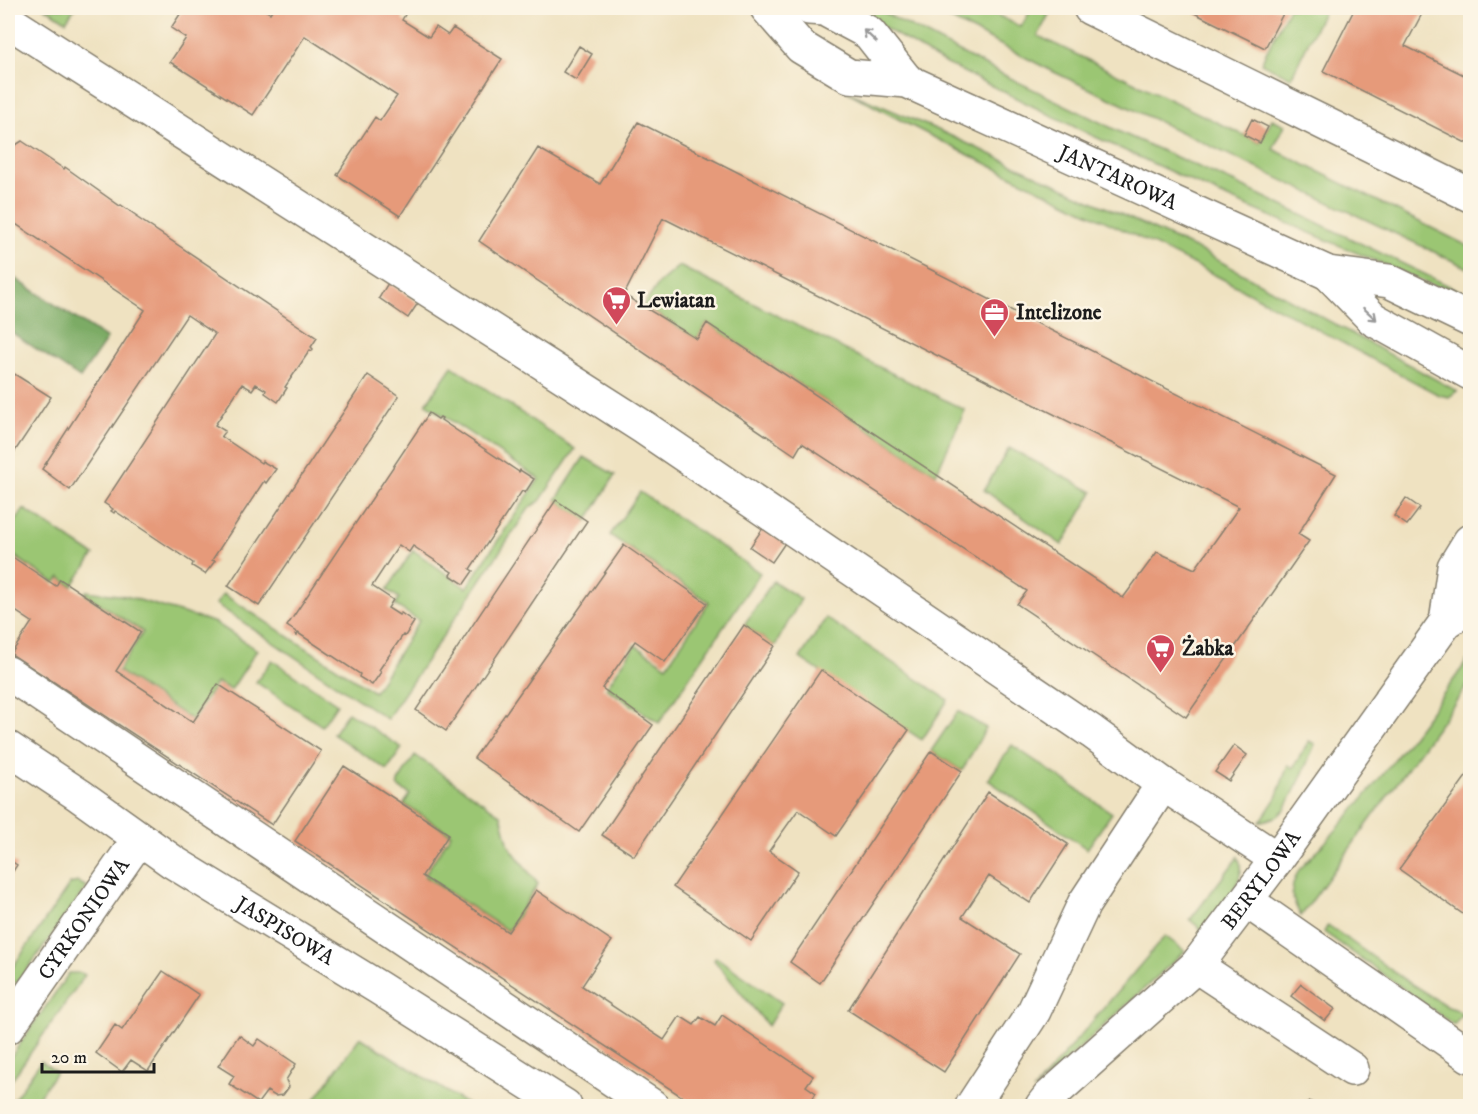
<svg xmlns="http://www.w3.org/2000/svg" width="1478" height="1114" font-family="'IM FELL DW Pica',serif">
	<rect width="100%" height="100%" fill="#fcf5e5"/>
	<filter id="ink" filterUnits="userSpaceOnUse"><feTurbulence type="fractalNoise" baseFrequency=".0167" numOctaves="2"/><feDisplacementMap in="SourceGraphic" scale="12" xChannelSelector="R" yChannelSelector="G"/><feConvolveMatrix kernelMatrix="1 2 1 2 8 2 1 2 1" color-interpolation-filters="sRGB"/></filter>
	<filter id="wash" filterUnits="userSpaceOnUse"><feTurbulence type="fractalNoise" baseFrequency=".008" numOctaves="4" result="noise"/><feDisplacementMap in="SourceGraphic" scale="24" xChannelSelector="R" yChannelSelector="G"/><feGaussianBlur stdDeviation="1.35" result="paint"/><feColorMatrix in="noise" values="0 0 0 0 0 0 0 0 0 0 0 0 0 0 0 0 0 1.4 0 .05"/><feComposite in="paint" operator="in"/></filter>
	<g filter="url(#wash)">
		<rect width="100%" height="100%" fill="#efe2c1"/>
		<!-- green -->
		<path fill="#9bc673" stroke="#5c7148" stroke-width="1.5" d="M 45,8 L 75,8 L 66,21 Z
			M 864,8 L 875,8 L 998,72 L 1124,134 L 1233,182 L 1470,296 L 1470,301 L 1230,199 L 1091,135 L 941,61 L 861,14 Z
			M 928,8 L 983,8 L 1021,27 L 1032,8 L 1036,8 L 1049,14 L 1038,36 L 1260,143 L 1272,119 L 1285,125 L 1273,149 L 1470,247 L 1470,269 L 1054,72 Z
			M 1289,8 L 1325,8 L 1291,78 L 1261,63 Z
			M 846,91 L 938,130 L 1203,252 L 1457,391 L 1449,397 L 1439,395 C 1362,354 1285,311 1207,271 C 1087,211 964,156 846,91 Z
			M 679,266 L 965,410 L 936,474 L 707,323 L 697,339 L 643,306 L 659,283 Z
			M 452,366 L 575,449 L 540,501 L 530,507 L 387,719 L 216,604 L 223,594 L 374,692 L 419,621 L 395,605 L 399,598 L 387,590 L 413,550 L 466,588 L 539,479 L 426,404 Z
			M 1009,448 L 1093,492 L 1062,545 L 984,490 Z
			M 584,457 L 615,475 L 587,521 L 556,500 Z
			M 640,492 L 760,573 L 659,723 L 606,688 L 635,645 L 667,666 L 709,602 L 610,535 Z
			M 24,509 L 94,555 L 72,586 L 60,577 L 55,583 L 8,552 L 8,533 Z
			M 773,581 L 801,599 L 775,646 L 744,625 Z
			M 86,591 L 126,596 L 216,623 L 257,650 L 231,690 L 217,682 L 192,720 L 118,671 L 143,632 L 85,594 Z
			M 826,618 L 948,700 L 922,740 L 800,658 Z
			M 1470,657 L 1470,682 L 1301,916 C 1290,897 1289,889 1299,870 C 1363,805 1417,731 1470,657 Z
			M 272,660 L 337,704 L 322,726 L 256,682 Z
			M 958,711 L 986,728 L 962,771 L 931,751 Z
			M 348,712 L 402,748 L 387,770 L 333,734 Z
			M 1309,741 L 1315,744 L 1300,780 L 1285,809 L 1278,816 L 1260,822 L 1276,798 L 1288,765 L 1293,768 Z
			M 1012,745 L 1112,813 L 1087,849 L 988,780 Z
			M 415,755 L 501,815 L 509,846 L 538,884 L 508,931 L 424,876 L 451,834 L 404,804 L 410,794 L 398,787 L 398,782 Z
			M 1238,857 C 1238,858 1241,864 1241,866 C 1244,883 1213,917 1203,931 L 1190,920 Z
			M 78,882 L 87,887 L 18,982 L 8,983 L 8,974 L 70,884 Z
			M 1328,925 L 1405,980 L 1448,1007 L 1455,1009 L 1470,1019 L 1470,1021 L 1461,1015 L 1454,1025 L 1324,932 Z
			M 1165,936 L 1185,951 L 1033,1091 Z
			M 716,957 L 782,1003 L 768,1026 L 714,960 Z
			M 69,973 L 81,973 L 85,975 L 8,1085 L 8,1061 Z
			M 360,1037 L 470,1106 L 310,1106 Z
			M 41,1061 L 56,1072 L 32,1106 L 9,1106 Z"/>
		<!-- forest -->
		<path fill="#7cab65" stroke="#4c6440" stroke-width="1.5" d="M 16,279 L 107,339 L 80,378 L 8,330 L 8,284 Z"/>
		<g id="blocks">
			<!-- building -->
			<path fill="#e69a7a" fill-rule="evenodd" d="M 184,8 L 261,8 L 270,13 L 273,8 L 402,8 L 407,11 L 402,20 L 429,37 L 436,27 L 448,35 L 453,28 L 502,59 L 400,216 L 337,175 L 375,117 L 380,121 L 397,96 L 305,36 L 253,115 L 170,62 L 186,38 L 171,28 Z
				M 1184,8 L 1286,8 L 1265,48 Z
				M 1355,8 L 1425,8 L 1405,46 L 1470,78 L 1470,145 L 1323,71 Z
				M 579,46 L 592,54 L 576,80 L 563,72 Z
				M 1252,119 L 1268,127 L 1260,143 L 1244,135 Z
				M 638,122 L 1336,474 L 1298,534 L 1309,541 L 1186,717 L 1017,604 L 1027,591 L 802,443 L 795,455 L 479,241 L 538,148 L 600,184 ZM 663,218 L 1239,507 L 1195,569 L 1157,552 L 1123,598 L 707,323 L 697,339 L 624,295 Z
				M 22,141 L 64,169 L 65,167 L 120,206 L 121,205 L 137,216 L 136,217 L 317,338 L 311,347 L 313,349 L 312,351 L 310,350 L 285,387 L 287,388 L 278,402 L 265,393 L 266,390 L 256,384 L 252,390 L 242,384 L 215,425 L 225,431 L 221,436 L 261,463 L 262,461 L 276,469 L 266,483 L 264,481 L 212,560 L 215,561 L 205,574 L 192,566 L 193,563 L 115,511 L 114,513 L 111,511 L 113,509 L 104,503 L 215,334 L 187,315 L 70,490 L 42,469 L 145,310 L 11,221 L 8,223 L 8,150 Z
				M 388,283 L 418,303 L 408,318 L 379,298 Z
				M 8,370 L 51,397 L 11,457 L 8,454 Z
				M 368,375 L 399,396 L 259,606 L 228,586 Z
				M 429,413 L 438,419 L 440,417 L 442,418 L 441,420 L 519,472 L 520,470 L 534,479 L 525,493 L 522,491 L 470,569 L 473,571 L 464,584 L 450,575 L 452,572 L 413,546 L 409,552 L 399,545 L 372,586 L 393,600 L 388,608 L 399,615 L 401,613 L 414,622 L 405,636 L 403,635 L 379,670 L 381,672 L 372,685 L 359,677 L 360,674 L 298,633 L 297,636 L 295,634 L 296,632 L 287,626 Z
				M 1406,498 L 1420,508 L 1407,525 L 1394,516 Z
				M 556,500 L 587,521 L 446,731 L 416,710 Z
				M 763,528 L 785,543 L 772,562 L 750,547 Z
				M 624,545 L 707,603 L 665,662 L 635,641 L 602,688 L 653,725 L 579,832 L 474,758 Z
				M 8,554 L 56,586 L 60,579 L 141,632 L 116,671 L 193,722 L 218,684 L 321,751 L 272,825 L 11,654 L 32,622 L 8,606 Z
				M 744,625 L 775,646 L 634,856 L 602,835 Z
				M 821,670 L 909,730 L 836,836 L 798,810 L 769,851 L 798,871 L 751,941 L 673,887 Z
				M 1234,745 L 1247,755 L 1229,781 L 1215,772 Z
				M 931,751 L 962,771 L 820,983 L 790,962 Z
				M 344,766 L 449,834 L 422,876 L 508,932 L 536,890 L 612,941 L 582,986 L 664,1040 L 680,1016 L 694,1025 L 700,1017 L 715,1026 L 722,1015 L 813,1076 L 806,1086 L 816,1093 L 810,1103 L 815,1106 L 696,1106 L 295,841 Z
				M 1470,771 L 1470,919 L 1399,869 Z
				M 988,792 L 1068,844 L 1030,903 L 989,876 L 962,917 L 1020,954 L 944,1072 L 848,1010 Z
				M 8,859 L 17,865 L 8,879 Z
				M 163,971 L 199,995 L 148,1071 L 131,1060 L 122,1072 L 96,1053 L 115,1025 L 122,1030 Z
				M 1301,984 L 1335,1009 L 1325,1021 L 1291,996 Z
				M 239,1035 L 254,1046 L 259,1039 L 296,1064 L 286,1080 L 289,1087 L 283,1095 L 275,1096 L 267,1091 L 258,1103 L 229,1084 L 234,1076 L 218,1066 Z
				M 1309,1101 L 1318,1106 L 1305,1106 Z"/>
		</g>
	</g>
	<g filter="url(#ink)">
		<use href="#blocks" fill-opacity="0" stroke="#867f6e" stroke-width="1.5"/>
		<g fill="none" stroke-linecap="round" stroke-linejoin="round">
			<defs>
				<g id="minor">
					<path id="s1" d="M 767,8 L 801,47 L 849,76 L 907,81 L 1328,273 L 1389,281 L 1470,320"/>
					<path d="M 809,8 L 824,9 L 869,33 L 907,81"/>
					<path d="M 1090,8 L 1470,195"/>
					<path d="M 8,21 L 643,427 L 1092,732 L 1163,784 L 1084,904 L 1034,1011 L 972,1106"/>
					<path d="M 1328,273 L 1373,319 L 1470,373"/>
					<path d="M 1446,622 L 1454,567 L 1470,541"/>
					<path d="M 8,673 L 652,1106"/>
					<path id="s2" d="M 8,748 L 79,795 L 173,862 L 379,988 L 565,1106"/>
					<path d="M 1163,784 L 1277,859"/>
					<path d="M 1247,901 L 1470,1056"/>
					<path d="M 1196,966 L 1352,1069"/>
					<path id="s3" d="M 8,1027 L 139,839"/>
					<path id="s4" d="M 1042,1106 L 1049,1097 L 1196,966 L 1277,859 L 1446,622 L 1470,606"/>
				</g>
			</defs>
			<!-- minor casing -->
			<use href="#minor" stroke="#867f6e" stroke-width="36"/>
			<!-- minor -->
			<use href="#minor" stroke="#fff" stroke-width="33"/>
		</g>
		<!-- one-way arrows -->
		<defs><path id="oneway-shaft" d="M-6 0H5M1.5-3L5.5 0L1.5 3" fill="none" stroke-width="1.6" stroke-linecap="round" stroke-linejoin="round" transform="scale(1.5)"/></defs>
		<g stroke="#999">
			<use href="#oneway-shaft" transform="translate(870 36) rotate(-137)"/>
			<use href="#oneway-shaft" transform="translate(1370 314) rotate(42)"/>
		</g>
	</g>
	<!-- icons -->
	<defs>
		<symbol id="supermarket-pin" viewBox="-11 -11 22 30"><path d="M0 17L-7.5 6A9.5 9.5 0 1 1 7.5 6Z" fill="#d1495b" stroke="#fcf5e5"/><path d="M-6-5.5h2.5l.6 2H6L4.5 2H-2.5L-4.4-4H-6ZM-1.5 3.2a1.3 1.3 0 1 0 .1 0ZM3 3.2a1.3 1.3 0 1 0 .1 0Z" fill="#fff"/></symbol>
		<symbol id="office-pin" viewBox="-11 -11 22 30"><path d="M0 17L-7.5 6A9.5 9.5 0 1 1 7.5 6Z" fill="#d1495b" stroke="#fcf5e5"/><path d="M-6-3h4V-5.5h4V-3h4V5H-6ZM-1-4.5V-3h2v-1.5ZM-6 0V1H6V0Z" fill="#fff"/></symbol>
	</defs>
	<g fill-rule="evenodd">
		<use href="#supermarket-pin" x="600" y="284" width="33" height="45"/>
		<use href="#office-pin" x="978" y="296" width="33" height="45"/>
		<use href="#supermarket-pin" x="1144" y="632" width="33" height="45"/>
	</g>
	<g text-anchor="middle" stroke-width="5" stroke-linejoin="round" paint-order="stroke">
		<!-- street labels -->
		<g font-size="21" fill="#1c1c1c" stroke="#fcf5e5">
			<text dy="7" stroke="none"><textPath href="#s1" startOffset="398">JANTAROWA</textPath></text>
			<text dy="7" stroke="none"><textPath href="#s4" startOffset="316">BERYLOWA</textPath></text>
			<text dy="7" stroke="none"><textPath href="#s3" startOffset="132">CYRKONIOWA</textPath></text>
			<text dy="7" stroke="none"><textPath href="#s2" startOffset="332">JASPISOWA</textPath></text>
		</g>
		<!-- poi labels -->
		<g font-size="21" font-weight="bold" fill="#1c1c1c" stroke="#fcf5e5" text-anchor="start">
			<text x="637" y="307">Lewiatan</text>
			<text x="1016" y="319">Intelizone</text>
			<text x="1182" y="655">Żabka</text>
		</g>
	</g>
	<!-- margin -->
	<rect width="1478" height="1114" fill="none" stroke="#fcf5e5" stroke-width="30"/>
	<!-- scale -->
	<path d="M42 1063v9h112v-9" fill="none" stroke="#1c1c1c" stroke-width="3"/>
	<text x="51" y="1063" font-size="18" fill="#1c1c1c" stroke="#fcf5e5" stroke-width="4.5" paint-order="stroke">20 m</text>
</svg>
